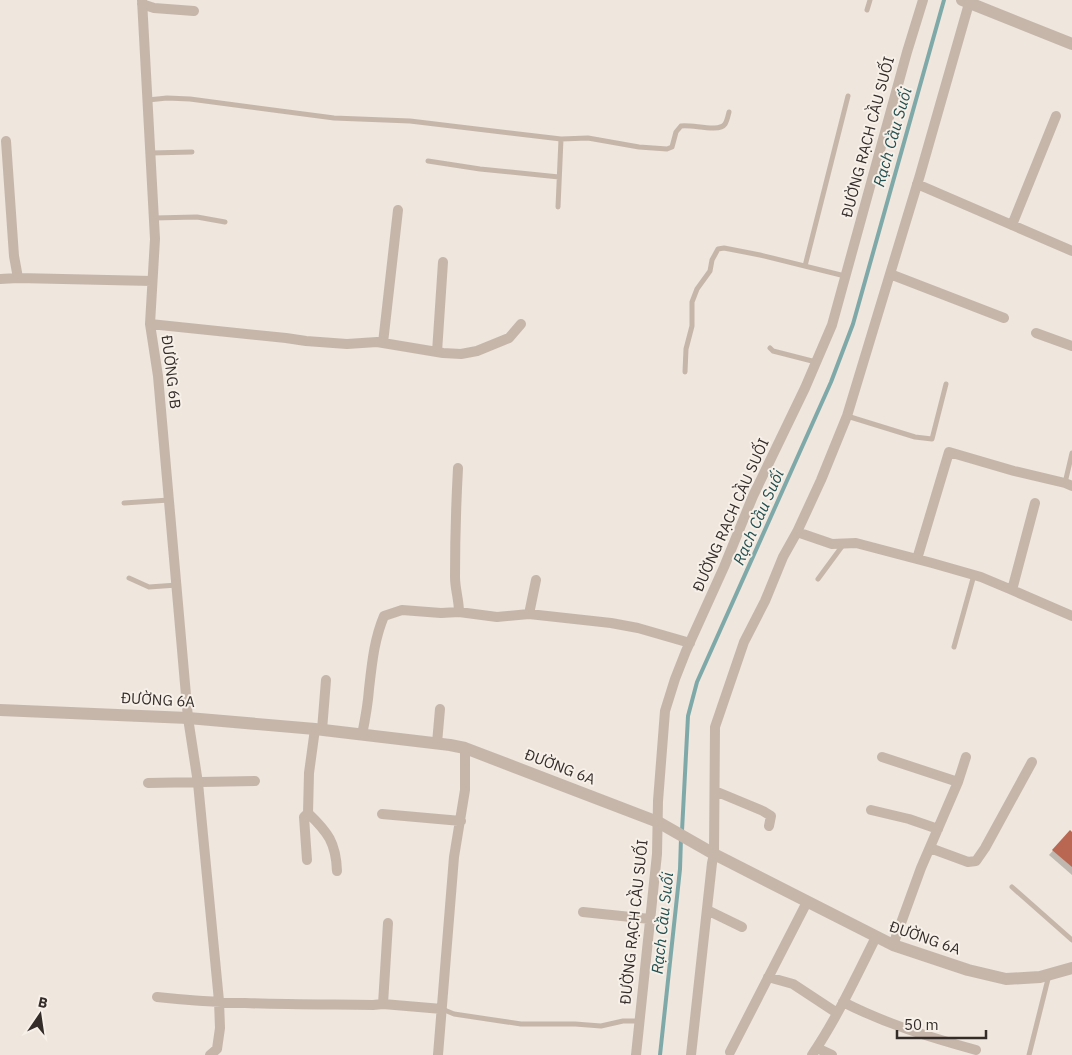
<svg xmlns="http://www.w3.org/2000/svg" width="1072" height="1055" font-family="'IBM Plex Sans',sans-serif">
	<rect width="100%" height="100%" fill="#efe6dd"/>
	<!-- shadow -->
	<path fill="#0003" d="M 1072,833 L 1072,875 L 1049,855 L 1066,836 Z"/>
	<g fill="none" stroke-linecap="round" stroke-linejoin="round">
		<!-- stream -->
		<path stroke="#7fa9a9" stroke-width="4" d="M 682,831 L 688,716 L 697,682 L 831,382 L 853,324 L 944,0
			M 660,1055 L 680,869 L 681,838"/>
	</g>
	<!-- building -->
	<path fill="#b96752" d="M 1070,830 L 1072,832 L 1072,867 L 1052,850 Z"/>
	<g fill="none" stroke-linecap="round" stroke-linejoin="round">
		<!-- service -->
		<path stroke="#c6b6aa" stroke-width="5" d="M 867,10 L 870,0
			M 148,100 L 167,98 L 190,99 L 334,118 L 410,121 L 561,139 L 588,138 L 639,147 L 667,149 L 672,147 L 676,132 L 681,126 C 692,124 719,133 725,124 C 727,121 728,116 729,112
			M 151,153 L 192,152
			M 428,161 L 480,169 L 559,177
			M 558,207 L 561,139
			M 154,218 L 197,217 L 225,222
			M 805,266 L 848,96
			M 770,348 L 773,351 L 816,362
			M 685,372 L 686,349 L 692,326 L 692,302 L 697,289 L 710,271 L 712,260 L 718,249 L 724,248 L 760,255 L 845,276
			M 847,416 L 915,437 L 932,439 L 946,384
			M 1065,483 L 1072,453
			M 124,503 L 169,500
			M 129,578 L 149,587 L 177,585
			M 818,579 L 843,545
			M 954,647 L 974,575
			M 1012,887 L 1072,940
			M 442,1009 L 454,1014 L 521,1024 L 575,1024 L 601,1026 L 623,1021 L 639,1021
			M 1029,1055 L 1049,975"/>
		<!-- minor -->
		<path stroke="#c6b6aa" stroke-width="10" d="M 142,0 L 155,239 L 150,324 L 158,376 L 188,718 L 198,783 L 219,1001 L 220,1028 L 217,1049 L 210,1055
			M 142,4 L 154,8 L 194,11
			M 6,141 L 14,256 L 18,278 L 152,281
			M 917,184 L 1072,251
			M 1012,225 L 1056,116
			M 890,274 L 1004,318
			M 0,279 L 18,278
			M 150,324 L 286,338 L 306,341 L 347,344 L 377,342 L 443,353 L 461,354 L 477,351 L 509,338 L 521,324
			M 1036,333 L 1072,346
			M 383,343 L 398,210
			M 437,352 L 443,262
			M 458,468 C 456,505 455,541 455,577 C 455,589 459,600 459,612
			M 1035,503 L 1012,590 L 1072,616
			M 797,532 L 832,544 L 856,543 L 932,563 L 981,577 L 1012,590
			M 917,559 L 949,452 L 1014,471 L 1065,483 L 1072,486
			M 529,614 L 611,623 L 638,628 L 690,643
			M 322,730 L 326,680
			M 362,735 C 365,720 368,704 369,689 C 372,663 374,640 384,616 L 402,610 L 441,613 L 459,612 L 497,617 L 529,614 L 536,580
			M 437,743 L 440,709
			M 882,757 L 958,782
			M 148,783 L 255,781
			M 715,791 L 763,811 L 771,816 L 769,826
			M 871,810 L 909,819 L 938,829
			M 308,813 C 328,832 336,843 337,871
			M 382,814 L 461,821
			M 930,848 L 968,862 L 976,861 L 985,848 L 1032,762
			M 307,860 L 304,817 L 308,813 L 309,773 L 315,729
			M 707,910 L 742,927
			M 583,912 L 650,919
			M 893,945 L 921,868 L 958,782 L 966,757
			M 768,977 L 793,984 L 837,1013
			M 157,997 C 229,1005 301,1004 373,1005 L 383,1004 L 388,923
			M 843,1002 C 886,1024 929,1037 976,1050
			M 383,1004 L 442,1009
			M 817,1048 L 832,1055
			M 730,1052 L 807,902
			M 438,1055 L 454,857 L 465,790 L 465,748
			M 636,1055 L 657,854 L 658,801 L 665,711 L 675,679 L 686,651 L 724,567 L 753,496 L 805,388 L 832,325 L 907,52 L 923,0
			M 691,1055 L 712,863 L 714,854 L 715,727 L 744,642 L 765,601 L 783,557 L 797,532 L 821,480 L 847,416 L 920,175 L 970,0
			M 812,1055 C 837,1018 856,977 876,937"/>
		<!-- tertiary -->
		<path stroke="#c6b6aa" stroke-width="12" d="M 962,0 L 1072,44
			M 0,710 L 188,718 L 315,729 L 450,745 L 465,748 L 658,822 L 714,854 L 893,945 L 968,970 L 1006,979 L 1040,977 L 1072,968"/>
	</g>
	<g text-anchor="middle" stroke-width="4" stroke-linejoin="round" paint-order="stroke">
		<!-- street labels -->
		<g font-size="15" fill="#342c29" stroke="#f7f0e9">
			<text transform="translate(868 137) rotate(-75)" y="5">ĐƯỜNG RẠCH CẦU SUỐI</text>
			<text transform="translate(171 372) rotate(83)" y="5">ĐƯỜNG 6B</text>
			<text transform="translate(731 515) rotate(-66)" y="5">ĐƯỜNG RẠCH CẦU SUỐI</text>
			<text transform="translate(158 700) rotate(3)" y="5">ĐƯỜNG 6A</text>
			<text transform="translate(560 767) rotate(21)" y="5">ĐƯỜNG 6A</text>
			<text transform="translate(634 922) rotate(-84)" y="5">ĐƯỜNG RẠCH CẦU SUỐI</text>
			<text transform="translate(925 938) rotate(19)" y="5">ĐƯỜNG 6A</text>
		</g>
		<!-- water labels -->
		<g font-size="16" font-style="italic" fill="#235051" stroke="#f7f0e9">
			<text transform="translate(892 137) rotate(-74)" y="6">Rạch Cầu Suối</text>
			<text transform="translate(758 517) rotate(-66)" y="6">Rạch Cầu Suối</text>
			<text transform="translate(662 923) rotate(-84)" y="6">Rạch Cầu Suối</text>
		</g>
	</g>
	<!-- north arrow -->
	<g transform="translate(40 1015) rotate(13)" stroke="#f7f0e9" stroke-width="4" paint-order="stroke">
	<path d="M0-4L9 19L0 12L-9 19Z" fill="#342c29"/>
	<text y="-8" font-size="14" font-weight="bold" text-anchor="middle" fill="#342c29">B</text>
	</g>
	<!-- scale -->
	<path d="M897 1030v8h89v-8" fill="none" stroke="#342c29" stroke-width="2.5"/>
	<text x="904" y="1030" font-size="15" fill="#342c29" stroke="#f7f0e9" stroke-width="4" paint-order="stroke">50 m</text>
</svg>
